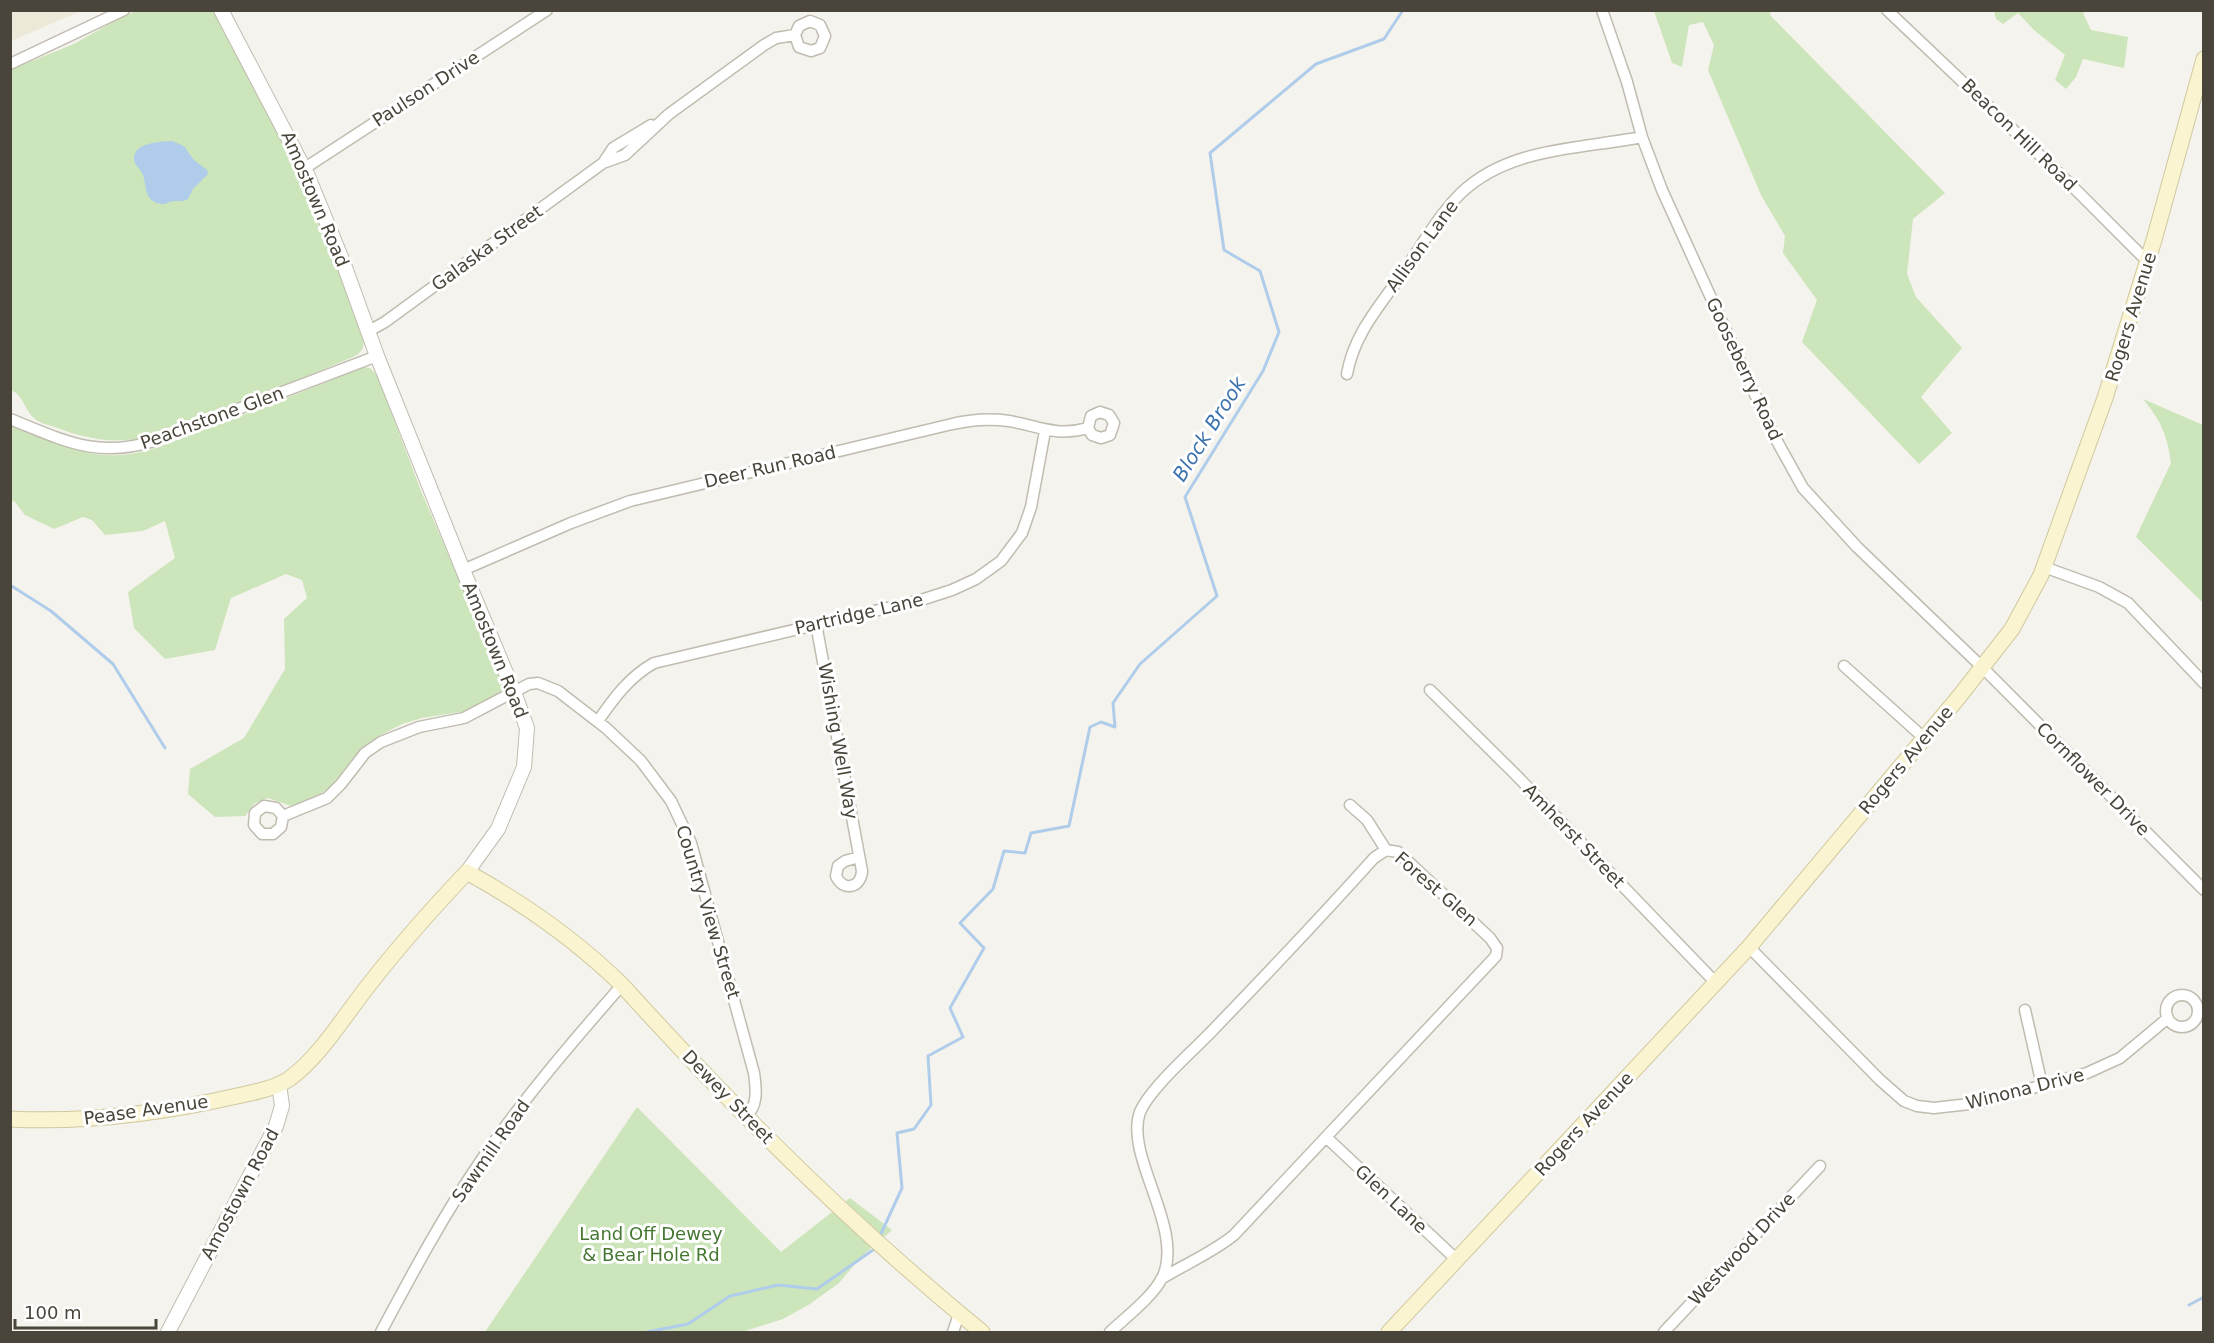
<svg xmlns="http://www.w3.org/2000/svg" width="2214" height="1343" font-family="'DejaVu Sans',sans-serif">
	<rect width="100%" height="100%" fill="#f5f3ed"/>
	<!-- education -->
	<path fill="#ede9d8" d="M 11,10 L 81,10 L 81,11 L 11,41 Z"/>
	<!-- green -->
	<path fill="#cde5ba" d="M 138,10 L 213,11 L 293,157 L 325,233 L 362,332 C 365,344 365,351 353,357 L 266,393 L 137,439 C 107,443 83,438 55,427 C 48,425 39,423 34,418 C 24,409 24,396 11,390 L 10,70 L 74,44 L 120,18 Z
		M 1654,11 L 1771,11 L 1770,15 L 1945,193 L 1913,219 L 1907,274 L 1916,297 L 1962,348 L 1921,397 L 1952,433 L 1919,464 L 1802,342 L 1817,300 L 1783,253 L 1785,236 L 1761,195 L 1708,70 L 1714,45 L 1703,22 L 1689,25 L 1682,67 L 1672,63 Z
		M 1994,11 L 2085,11 L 2083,13 L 2091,30 L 2128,37 L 2124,68 L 2083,59 L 2076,77 L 2066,89 L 2055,80 L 2065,55 L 2034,30 L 2018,13 L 2003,24 L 1996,19 Z
		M 363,367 L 370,368 L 377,375 L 421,491 L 503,682 L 503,689 L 498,695 L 466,711 L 422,718 L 402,724 L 377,737 L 353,758 L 331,787 L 309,801 L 291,806 L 268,798 L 255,803 L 245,816 L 215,817 L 188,794 L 190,769 L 244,738 L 285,669 L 284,619 L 307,598 L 302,580 L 286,574 L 231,598 L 215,650 L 165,659 L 134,628 L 128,592 L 175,558 L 165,521 L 143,531 L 105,535 L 92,520 L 83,517 L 54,529 L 25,515 L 14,501 L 11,502 L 10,425 C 41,437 73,453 106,455 C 140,458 175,440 206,429 C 259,409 311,389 363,367 Z
		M 2143,399 L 2203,425 L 2203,603 L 2136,537 L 2171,463 C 2167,434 2161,421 2143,399 Z
		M 637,1107 L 781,1252 L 850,1198 L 892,1230 L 860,1258 L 839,1283 L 810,1304 L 783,1319 L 742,1332 L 485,1332 Z"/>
	<!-- water -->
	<path fill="#afcdeb" d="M 172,141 L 184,146 L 194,160 L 207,170 L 208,174 L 193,189 L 188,199 C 182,202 180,201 174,201 C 170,201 166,205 161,204 C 144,201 147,188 143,175 C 141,169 135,166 134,160 C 133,142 160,142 172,141 Z"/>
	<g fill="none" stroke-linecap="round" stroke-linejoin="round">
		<!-- stream -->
		<path stroke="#afcdeb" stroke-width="3" d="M 10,585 L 51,611 L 113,664 L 165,748
			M 879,1238 L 902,1188 L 897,1133 L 914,1129 L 931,1105 L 928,1056 L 963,1037 L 950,1008 L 984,948 L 960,923 L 993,889 L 1004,851 L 1025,853 L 1031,833 L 1069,826 L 1090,727 L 1101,722 L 1115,727 L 1113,703 L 1140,664 L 1217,596 L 1185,497 L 1263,371 L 1279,332 L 1260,271 L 1224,250 L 1210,153 L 1316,64 L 1384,39 L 1403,10
			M 2189,1305 L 2204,1297
			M 647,1332 L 688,1324 L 730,1296 L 778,1285 L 817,1289 L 873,1250 L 875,1247"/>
		<defs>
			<path id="minor" d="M 1602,10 L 1627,82 L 1642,137 L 1662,190 L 1773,434 L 1803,488 L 1857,547 L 1983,668 L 2204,890
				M 1887,10 L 2069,183 L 2148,262
				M 10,64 L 124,10
				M 603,163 L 613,148 L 651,125
				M 305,168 L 547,10
				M 369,331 L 385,322 L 603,163 L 625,155 L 669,114 L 764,45 L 776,38 L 795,35 L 799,47 L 811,51 L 820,48 L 825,36 L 820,25 L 810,21 L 799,26 L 795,35
				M 1347,374 C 1354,334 1379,307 1402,274 C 1421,247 1437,217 1461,193 C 1509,147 1581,149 1642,137
				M 10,419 C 63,440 96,459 154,441 L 377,356
				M 2044,567 L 2099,587 L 2128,603 L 2204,683
				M 463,570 L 571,523 L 630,501 L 948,425 C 968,420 988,418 1009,421 C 1039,426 1056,437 1088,428 L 1092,435 L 1101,438 L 1110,435 L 1114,423 L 1109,415 L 1100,412 L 1091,416 L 1088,428
				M 816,624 L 862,871 C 861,888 843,892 836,876 L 838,866 L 845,861 L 859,857
				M 1844,666 L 1924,738
				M 1430,690 L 1516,775 L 1716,983
				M 598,721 C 614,698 629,677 654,663 L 921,600 L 952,590 L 976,579 L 1001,561 L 1022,533 L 1031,507 L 1045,431
				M 1350,805 L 1367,820 L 1386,850
				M 283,816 L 281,827 L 273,834 L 262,834 L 254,825 L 255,813 L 264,806 L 276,808 L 283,816 L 327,798 L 341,784 L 365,753 L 381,742 L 419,727 L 464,718 L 529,684 L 538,683 L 558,691 L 606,728 L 641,761 L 671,801 L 691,843 L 754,1073 C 756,1088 759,1106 745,1117
				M 1749,947 L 1880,1080 L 1904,1101 L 1917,1106 L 1934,1108 L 1978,1103 L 2087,1073 L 2120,1058 L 2168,1018
				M2166 1011a16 16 0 1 1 32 0a16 16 0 1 1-32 0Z
				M 2025,1010 L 2042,1085
				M 1326,1137 L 1457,1260
				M 381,1332 C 412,1274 444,1214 482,1159 C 524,1098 573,1041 622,985
				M 953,1332 L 959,1314
				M 1110,1332 C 1126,1317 1154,1296 1163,1276 C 1184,1227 1124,1156 1140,1112 C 1150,1088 1193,1051 1212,1031 C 1267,974 1321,917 1374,858 L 1386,850 L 1398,852 L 1490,938 L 1497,948 L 1496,956 L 1234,1235 C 1212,1253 1185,1264 1161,1279
				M 1664,1332 L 1820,1166"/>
			<path id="tertiary" d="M 221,10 L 307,174 L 343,262 L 377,356 L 463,570 L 514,692 L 527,728 L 524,767 L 498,829 L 467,872
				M 168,1332 L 276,1126 L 282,1106 L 279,1084"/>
			<path id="secondary" d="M 10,1119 C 86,1123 163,1113 237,1096 C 254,1092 274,1089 289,1079 C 319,1058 345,1015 368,986 C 399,946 432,909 467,872 C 523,903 576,940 622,985 C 734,1109 853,1227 982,1332
				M 1389,1332 L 1749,947 L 1958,698 L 2012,629 L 2041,575 L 2105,398 L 2154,240 L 2204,59"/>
		</defs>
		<!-- minor casing -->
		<use href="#minor" stroke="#c0bcb0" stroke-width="13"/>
		<!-- tertiary casing -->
		<use href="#tertiary" stroke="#c0bcb0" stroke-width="16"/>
		<!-- secondary casing -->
		<use href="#secondary" stroke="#d0c9a0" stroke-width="17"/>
		<!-- minor -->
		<use href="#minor" stroke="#fff" stroke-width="10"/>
		<!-- tertiary -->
		<use href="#tertiary" stroke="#fff" stroke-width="14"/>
		<!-- secondary -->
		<use href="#secondary" stroke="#faf4d1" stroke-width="15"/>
	</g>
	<g text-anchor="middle" stroke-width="6" stroke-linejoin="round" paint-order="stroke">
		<!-- street labels -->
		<g font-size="18" fill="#49453a" stroke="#fff">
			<text transform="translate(426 89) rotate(-33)" y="6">Paulson Drive</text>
			<text transform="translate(2019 135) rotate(44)" y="6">Beacon Hill Road</text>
			<text transform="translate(315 199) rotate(67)" y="6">Amostown Road</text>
			<text transform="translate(1422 246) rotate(-54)" y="6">Allison Lane</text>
			<text transform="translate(487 248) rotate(-36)" y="6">Galaska Street</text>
			<text transform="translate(2131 317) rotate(-73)" y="6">Rogers Avenue</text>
			<text transform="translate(1744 369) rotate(65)" y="6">Gooseberry Road</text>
			<text transform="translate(212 418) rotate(-20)" y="6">Peachstone Glen</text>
			<text transform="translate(770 467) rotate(-13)" y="6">Deer Run Road</text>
			<text transform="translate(859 614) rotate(-13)" y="6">Partridge Lane</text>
			<text transform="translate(495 650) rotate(68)" y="6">Amostown Road</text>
			<text transform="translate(838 741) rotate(80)" y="6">Wishing Well Way</text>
			<text transform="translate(1906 760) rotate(-50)" y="6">Rogers Avenue</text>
			<text transform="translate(2093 779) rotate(45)" y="6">Cornflower Drive</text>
			<text transform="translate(1574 836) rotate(46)" y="6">Amherst Street</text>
			<text transform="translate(1436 889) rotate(41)" y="6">Forest Glen</text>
			<text transform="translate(708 912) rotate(73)" y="6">Country View Street</text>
			<text transform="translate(2025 1089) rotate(-14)" y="6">Winona Drive</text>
			<text transform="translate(728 1097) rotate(46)" y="6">Dewey Street</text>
			<text transform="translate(146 1110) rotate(-8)" y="6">Pease Avenue</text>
			<text transform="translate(1584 1124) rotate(-47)" y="6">Rogers Avenue</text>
			<text transform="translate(491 1151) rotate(-55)" y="6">Sawmill Road</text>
			<text transform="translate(240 1194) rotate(-62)" y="6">Amostown Road</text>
			<text transform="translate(1391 1199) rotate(43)" y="6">Glen Lane</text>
			<text transform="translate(1742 1249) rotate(-47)" y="6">Westwood Drive</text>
		</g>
		<!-- park labels -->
		<g font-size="18" fill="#457732" stroke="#fff">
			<text x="651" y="1240">Land Off Dewey<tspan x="651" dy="21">&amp; Bear Hole Rd</tspan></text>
		</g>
		<!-- water labels -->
		<g font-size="20" font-style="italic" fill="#3c72ad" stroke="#fff">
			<text transform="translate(1209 429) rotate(-58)" y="7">Block Brook</text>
		</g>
	</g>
	<!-- border -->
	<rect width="2214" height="1343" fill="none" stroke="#49453a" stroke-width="24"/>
	<!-- scale -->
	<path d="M15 1319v9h141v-9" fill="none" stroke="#49453a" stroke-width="3"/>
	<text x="24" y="1319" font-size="18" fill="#49453a" stroke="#ffffff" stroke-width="4.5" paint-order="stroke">100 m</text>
</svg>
